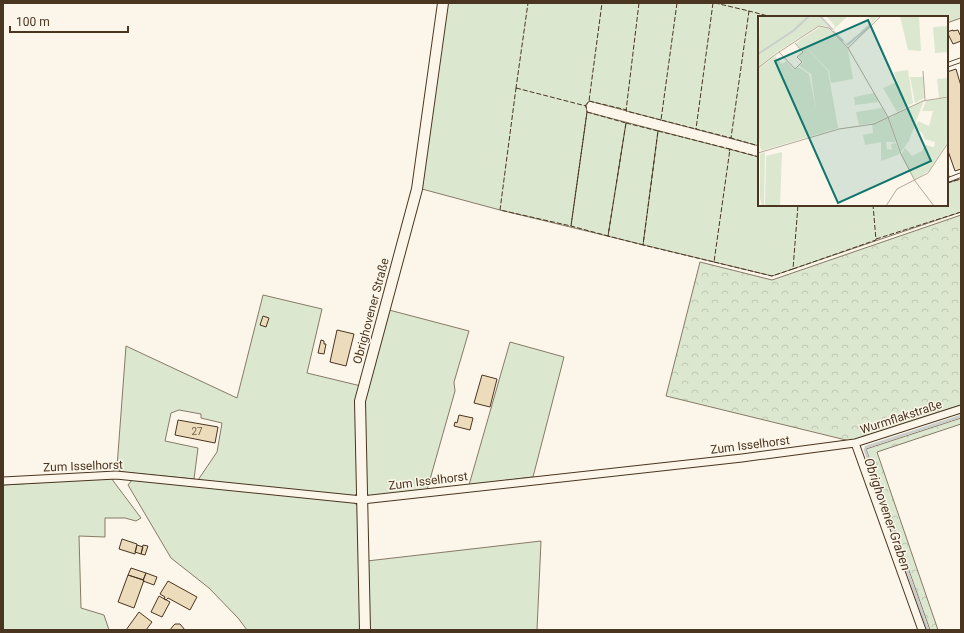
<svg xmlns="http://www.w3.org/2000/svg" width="964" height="633" font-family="Roboto,sans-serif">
	<defs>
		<pattern id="forest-crowns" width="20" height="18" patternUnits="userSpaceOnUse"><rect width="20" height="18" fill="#dce7d0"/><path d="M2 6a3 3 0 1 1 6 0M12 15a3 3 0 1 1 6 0" fill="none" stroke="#bec7b2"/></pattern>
	</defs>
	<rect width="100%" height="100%" fill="#fbf6e9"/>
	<!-- green -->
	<path fill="#dce7d0" stroke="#887966" d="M 447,3 L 961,3 L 961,18 L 947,23 L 947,17 L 759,17 L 759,146 L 589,101 L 586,106 L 587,112 L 759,157 L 759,205 L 947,205 L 947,183 L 961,179 L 961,212 L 772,276 L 500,210 L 422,189 Z
		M 263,295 L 322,309 L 307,373 L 361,386 L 358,492 L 354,496 L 198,480 L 217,452 L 222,423 L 201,418 L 201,414 L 179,410 L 171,413 L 165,441 L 198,448 L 194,479 L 121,472 L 117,467 L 126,346 L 237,398 Z
		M 389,310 L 469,331 L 454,382 L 455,391 L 427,490 L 371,497 L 366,493 L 364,402 Z
		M 510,342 L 564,357 L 533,477 L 469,485 Z
		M 111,478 L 141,518 L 136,521 L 125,518 L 105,518 L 105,537 L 79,536 L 81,608 L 104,615 L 109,630 L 3,630 L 3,485 Z
		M 132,480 L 354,502 L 359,508 L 361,630 L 247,630 L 238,618 L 209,588 L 171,558 L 128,485 Z
		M 541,541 L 537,630 L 368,630 L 367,561 Z"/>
	<!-- forest -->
	<path fill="url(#forest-crowns)" stroke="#887966" d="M 961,215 L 961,405 L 850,441 L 666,396 L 700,262 L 772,280 Z
		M 961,418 L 961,424 L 877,452 L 938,630 L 930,630 L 866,449 Z"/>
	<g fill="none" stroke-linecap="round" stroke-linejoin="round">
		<!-- stream -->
		<path stroke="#c9cecd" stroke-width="2.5" d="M 928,630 L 865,450 L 866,447 L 961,416"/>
	</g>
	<!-- building -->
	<path fill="#ecdcbc" stroke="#4a3520" d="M 953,30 L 953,31 L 958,30 L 960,35 L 961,35 L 961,41 L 953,44 L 947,32 Z
		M 956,69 L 961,86 L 961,169 L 955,171 L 947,148 L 947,72 Z
		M 263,316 L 269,318 L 266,327 L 260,325 Z
		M 337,330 L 354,334 L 346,366 L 330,362 Z
		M 321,340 L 324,341 L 324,344 L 326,344 L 324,354 L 318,353 Z
		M 482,375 L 497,379 L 490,407 L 474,403 Z
		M 459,415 L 473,418 L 470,430 L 454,426 L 455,422 L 457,423 Z
		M 178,420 L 218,427 L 215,443 L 175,435 Z
		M 122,539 L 137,544 L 135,554 L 119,549 Z
		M 137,545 L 143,547 L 141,554 L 135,552 Z
		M 143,545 L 148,546 L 145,555 L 141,554 Z
		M 131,568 L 146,573 L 143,580 L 128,575 Z
		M 146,573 L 157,577 L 154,585 L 143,581 Z
		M 128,575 L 144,580 L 134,608 L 118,602 Z
		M 168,581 L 197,597 L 190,610 L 168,598 L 166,600 L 164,599 L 165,597 L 160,594 Z
		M 159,596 L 170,602 L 162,617 L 151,612 Z
		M 139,612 L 152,622 L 146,630 L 126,630 Z
		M 175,624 L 180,624 L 185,630 L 170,630 L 173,626 Z"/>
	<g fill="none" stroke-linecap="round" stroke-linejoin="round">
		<defs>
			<path id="lane" d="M 947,65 L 961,60
				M 947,177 L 948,180 L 961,175"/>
			<path id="street" d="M 3,481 L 116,475 L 362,500 L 742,458 L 855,443
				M 922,630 L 855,443 L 961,409"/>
			<path id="secondary" d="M 365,630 L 360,401 L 417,189 L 443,3"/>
		</defs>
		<!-- lane casing -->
		<use href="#lane" stroke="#4a3520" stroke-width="5.5"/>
		<!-- street casing -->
		<use href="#street" stroke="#4a3520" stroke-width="9"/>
		<!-- secondary casing -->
		<use href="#secondary" stroke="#4a3520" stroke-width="12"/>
		<!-- lane -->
		<use href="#lane" stroke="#fbf6e9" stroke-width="3.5"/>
		<!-- street -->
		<use href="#street" stroke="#fbf6e9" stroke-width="7"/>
		<!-- secondary -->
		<use href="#secondary" stroke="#fbf6e9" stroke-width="10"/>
		<!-- fence -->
		<path stroke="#4a3520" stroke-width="1" stroke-dasharray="5 2" stroke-linecap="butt" d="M 639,3 L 626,111 L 661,120 L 661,118
			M 677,3 L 661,120 L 696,129 L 696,128
			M 713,3 L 696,129 L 731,138 L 749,11 L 715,3
			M 749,12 L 749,11 L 772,17
			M 516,88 L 586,106 L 587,112 L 571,226 L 500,210 Z
			M 517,88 L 516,88 L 528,3
			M 589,101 L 627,110
			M 585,106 L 589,101 L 602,3
			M 587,112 L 626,123 L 608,236 L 571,226 Z
			M 626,123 L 658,131 L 643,245 L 608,236 Z
			M 658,131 L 730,149 L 714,262 L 643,245 Z
			M 731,137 L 731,138 L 759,146
			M 729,151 L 730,149 L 759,157
			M 947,183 L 961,179
			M 876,239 L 961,212
			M 714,262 L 772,276 L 793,269 L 798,205
			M 793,269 L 876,240 L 873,205"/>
	</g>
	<g text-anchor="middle" stroke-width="3" stroke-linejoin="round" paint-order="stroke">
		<!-- number labels -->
		<g font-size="10" fill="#725f47">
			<text x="197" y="435">27</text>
		</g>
		<!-- street labels -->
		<g font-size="12" fill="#4a3520" stroke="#fbf6e9">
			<text transform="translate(371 311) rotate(-75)" y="4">Obrighovener Straße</text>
			<text transform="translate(901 417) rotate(-18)" y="4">Wurmflakstraße</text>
			<text transform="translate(750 445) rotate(-7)" y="4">Zum Isselhorst</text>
			<text transform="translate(83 466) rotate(-2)" y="4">Zum Isselhorst</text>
			<text transform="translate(428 481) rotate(-7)" y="4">Zum Isselhorst</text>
		</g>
		<!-- water labels -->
		<g font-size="13" font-style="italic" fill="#4a3520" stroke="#fbf6e9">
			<text transform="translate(888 514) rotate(71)" y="5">Obrighovener Graben</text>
		</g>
	</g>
	<!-- overview -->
	<g transform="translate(758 16)">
		<rect width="190" height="190" fill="#fbf6e9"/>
		<path d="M 68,0 L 90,0 L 75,14 L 77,10 ZM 142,0 L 161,0 L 163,35 L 150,34 ZM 190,10 L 190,36 L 177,37 L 175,11 ZM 42,24 L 70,55 L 80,112 L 3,135 L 0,119 L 0,54 L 17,40 L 24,48 L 28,45 L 36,54 L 40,51 L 51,58 L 58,93 L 53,58 L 41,50 L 45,46 L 40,41 L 45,36 L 38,27 ZM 150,54 L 155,87 L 139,96 L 125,72 L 139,66 L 136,56 ZM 152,61 L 165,61 L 166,82 L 157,87 ZM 190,62 L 190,80 L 181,82 L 179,63 ZM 116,77 L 121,86 L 97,89 L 96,81 ZM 190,81 L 190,125 L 172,154 L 156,164 L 143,139 L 147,132 L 154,140 L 164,135 L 167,129 L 176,131 L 177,126 L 166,123 L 165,118 L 157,111 L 160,105 L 171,110 L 175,95 L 164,95 L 168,85 ZM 166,84 L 151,125 L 143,136 L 131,102 ZM 124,92 L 129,101 L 116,107 L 101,109 L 98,96 ZM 130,102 L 138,126 L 128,126 L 129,133 L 134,134 L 133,128 L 138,127 L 142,138 L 123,145 L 123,126 L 107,129 L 105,119 L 115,117 L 114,108 ZM 24,136 L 22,190 L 7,190 L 8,140 Z" fill="#dce7d0"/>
		<path d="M 2,0 L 61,0 L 70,11 L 62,9 L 19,36 L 0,54 ZM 110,0 L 121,0 L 90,30 L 75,14 L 90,28 L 114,5 ZM 62,11 L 70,12 L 90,33 L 95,63 L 73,67 L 71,55 L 42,24 ZM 7,136 L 6,190 L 4,190 L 2,182 L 2,138 Z" fill="#dce7d0"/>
		<path fill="none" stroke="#c9cecd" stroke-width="2" d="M 62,0 L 75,14M 75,15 L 85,25M 89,29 L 113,9M 0,38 L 35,15 L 51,0"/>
		<path fill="none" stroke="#b4a999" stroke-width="1" d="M 90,32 L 130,101 L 143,138 L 157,165 L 176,190M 21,36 L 37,53 L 44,46 L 39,41 L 45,36 L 37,27M 0,52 L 21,36 L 61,10 L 71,12 L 90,32 L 123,0M 165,55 L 167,84M 0,137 L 81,113 L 116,108 L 165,85 L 190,81M 128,190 L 139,173 L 170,157 L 190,127"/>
		<path fill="#0f766e" fill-opacity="0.15" stroke="#0f766e" stroke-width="2" d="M 110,4 L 173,145 L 80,187 L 17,45 Z"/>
		<rect width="190" height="190" fill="none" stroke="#4a3520" stroke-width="2"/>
	</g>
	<!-- border -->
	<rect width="964" height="633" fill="none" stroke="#4a3520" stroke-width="8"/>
	<!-- scale -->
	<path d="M10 26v6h118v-6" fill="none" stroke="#4a3520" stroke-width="2"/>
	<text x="16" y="26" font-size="12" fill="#4a3520" stroke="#fbf6e9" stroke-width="3" paint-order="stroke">100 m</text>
</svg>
